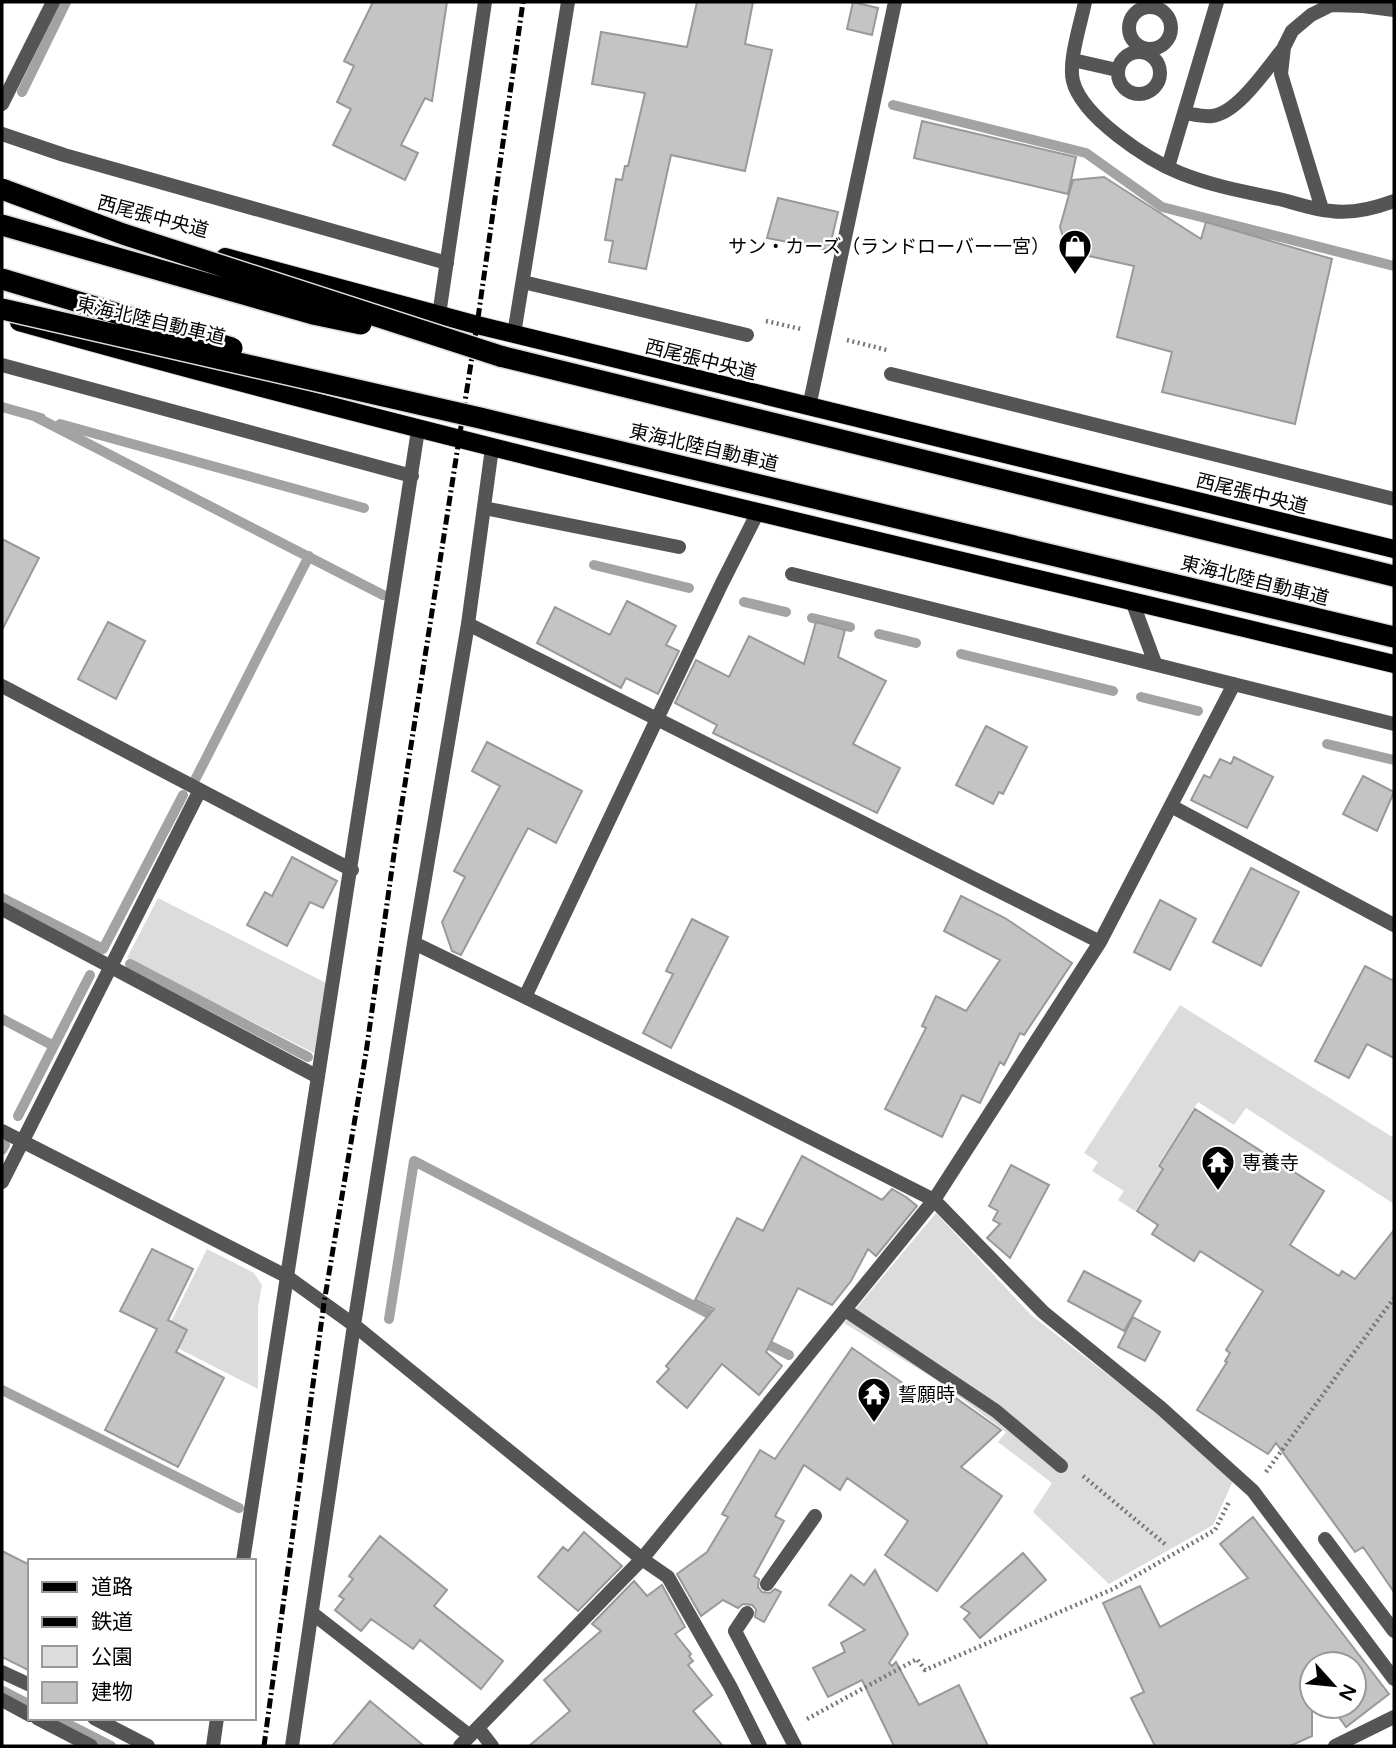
<svg xmlns="http://www.w3.org/2000/svg" width="1396" height="1748" font-family="'Varela Round','Noto Sans JP',sans-serif">
	<rect width="100%" height="100%" fill="#fff"/>
	<!-- green -->
	<path fill="#dcdcdc" d="M 158,898 L 328,984 L 314,1053 L 127,958 Z
		M 1180,1005 L 1394,1138 L 1394,1204 L 1246,1108 L 1234,1125 L 1198,1102 L 1157,1166 L 1162,1170 L 1135,1211 L 1118,1200 L 1124,1191 L 1092,1171 L 1098,1162 L 1084,1153 Z
		M 936,1213 L 1031,1315 L 1152,1409 L 1233,1481 L 1213,1525 L 1109,1584 L 1033,1512 L 1052,1483 L 998,1442 L 1006,1432 L 944,1385 L 844,1323 Z
		M 207,1249 L 254,1273 L 262,1285 L 258,1307 L 258,1389 L 162,1340 Z"/>
	<g fill="none" stroke-linecap="round" stroke-linejoin="round">
		<!-- stream -->
		<path stroke="#a3a3a3" stroke-width="10" d="M 22,92 L 66,2
			M 893,105 L 1086,153 L 1162,207 L 1394,266
			M 2,407 L 41,418
			M 36,417 L 383,595
			M 60,424 L 364,508
			M 594,565 L 689,588
			M 744,602 L 786,612
			M 812,618 L 850,627
			M 879,634 L 916,643
			M 961,654 L 1113,691
			M 1141,697 L 1198,711
			M 1327,744 L 1394,760
			M 196,778 L 309,556
			M 2,898 L 103,949 L 183,795
			M 130,964 L 308,1057
			M 2,1019 L 54,1046
			M 18,1116 L 90,975
			M 2,1150 L 5,1145
			M 389,1319 L 414,1161 L 721,1320
			M 757,1339 L 789,1355
			M 2,1390 L 239,1508
			M 3,1691 L 30,1705
			M 56,1718 L 111,1746"/>
	</g>
	<!-- building -->
	<path fill="#c4c4c4" stroke="#999" stroke-width="2" d="M 373,2 L 447,2 L 432,101 L 425,98 L 401,145 L 418,153 L 405,180 L 333,145 L 351,109 L 337,102 L 354,66 L 344,61 Z
		M 697,2 L 753,2 L 745,44 L 772,50 L 745,171 L 671,155 L 646,269 L 609,262 L 613,241 L 605,240 L 616,179 L 622,180 L 625,166 L 628,166 L 645,93 L 592,84 L 601,32 L 687,47 Z
		M 853,2 L 878,8 L 872,35 L 847,29 Z
		M 922,121 L 1076,157 L 1068,194 L 914,158 Z
		M 1104,177 L 1201,239 L 1206,222 L 1332,259 L 1295,424 L 1162,392 L 1172,352 L 1117,337 L 1134,266 L 1080,254 L 1065,244 L 1060,227 L 1073,180 Z
		M 778,198 L 838,212 L 829,250 L 767,238 Z
		M 2,539 L 39,558 L 2,630 Z
		M 627,601 L 676,626 L 666,645 L 679,651 L 658,694 L 626,678 L 621,688 L 537,643 L 555,607 L 610,635 Z
		M 108,622 L 145,641 L 116,699 L 78,679 Z
		M 816,622 L 845,630 L 838,657 L 886,681 L 853,744 L 900,768 L 877,813 L 713,733 L 717,725 L 675,703 L 696,660 L 729,677 L 749,636 L 804,664 Z
		M 986,726 L 1027,747 L 1003,794 L 999,792 L 993,804 L 956,785 Z
		M 487,742 L 582,791 L 556,843 L 528,828 L 461,955 L 452,951 L 442,922 L 465,877 L 454,871 L 500,786 L 472,771 Z
		M 1234,757 L 1273,777 L 1247,828 L 1191,800 L 1204,775 L 1210,778 L 1220,759 L 1231,764 Z
		M 1363,776 L 1394,792 L 1377,831 L 1343,814 Z
		M 292,857 L 337,881 L 323,908 L 310,902 L 287,946 L 247,925 L 265,892 L 272,896 Z
		M 1251,868 L 1299,892 L 1261,966 L 1213,942 Z
		M 961,896 L 1005,918 L 1072,963 L 1024,1035 L 1020,1033 L 1004,1065 L 1000,1062 L 980,1103 L 962,1095 L 942,1137 L 885,1109 L 926,1028 L 922,1026 L 936,996 L 966,1011 L 1000,960 L 944,931 Z
		M 1160,900 L 1196,919 L 1170,970 L 1134,952 Z
		M 692,919 L 728,937 L 671,1048 L 643,1033 L 673,974 L 666,971 Z
		M 1365,966 L 1394,981 L 1394,1058 L 1367,1044 L 1349,1078 L 1315,1061 Z
		M 1195,1109 L 1324,1191 L 1290,1245 L 1339,1276 L 1342,1271 L 1355,1279 L 1394,1230 L 1394,1592 L 1363,1547 L 1355,1552 L 1276,1443 L 1268,1454 L 1197,1410 L 1227,1362 L 1225,1361 L 1230,1353 L 1226,1350 L 1263,1291 L 1200,1251 L 1194,1261 L 1152,1234 L 1158,1225 L 1137,1211 L 1163,1169 L 1159,1166 Z
		M 802,1156 L 882,1200 L 892,1189 L 906,1197 L 917,1206 L 876,1256 L 868,1249 L 851,1281 L 832,1305 L 798,1288 L 766,1352 L 782,1366 L 759,1395 L 722,1364 L 687,1408 L 657,1382 L 669,1369 L 666,1366 L 714,1309 L 695,1300 L 737,1218 L 763,1231 Z
		M 1011,1165 L 1049,1185 L 1010,1258 L 987,1238 L 1000,1224 L 993,1220 L 998,1211 L 989,1206 Z
		M 152,1249 L 193,1269 L 168,1320 L 187,1330 L 176,1352 L 224,1378 L 178,1467 L 105,1430 L 157,1329 L 120,1311 Z
		M 1084,1271 L 1141,1301 L 1124,1331 L 1068,1301 Z
		M 1133,1317 L 1160,1332 L 1145,1361 L 1118,1347 Z
		M 852,1348 L 933,1404 L 943,1389 L 1001,1430 L 961,1467 L 1002,1496 L 937,1591 L 885,1555 L 908,1521 L 847,1478 L 840,1490 L 804,1465 L 775,1516 L 784,1521 L 754,1576 L 759,1579 L 758,1587 L 762,1592 L 770,1593 L 775,1589 L 781,1592 L 764,1622 L 755,1617 L 756,1609 L 752,1605 L 743,1604 L 738,1608 L 723,1600 L 701,1616 L 677,1574 L 707,1552 L 728,1517 L 722,1514 L 760,1450 L 775,1459 Z
		M 1253,1517 L 1389,1694 L 1346,1727 L 1331,1706 L 1354,1706 L 1354,1664 L 1312,1664 L 1312,1736 L 1290,1746 L 1155,1746 L 1131,1698 L 1144,1692 L 1103,1603 L 1140,1586 L 1160,1627 L 1248,1578 L 1220,1544 Z
		M 584,1532 L 622,1566 L 578,1611 L 538,1577 L 563,1547 L 568,1551 Z
		M 380,1536 L 447,1590 L 434,1606 L 503,1661 L 481,1689 L 420,1640 L 413,1649 L 371,1619 L 361,1631 L 335,1610 L 344,1599 L 339,1596 L 353,1579 L 349,1576 Z
		M 2,1551 L 30,1565 L 30,1671 L 2,1657 Z
		M 1023,1553 L 1046,1580 L 980,1638 L 964,1619 L 970,1613 L 961,1607 Z
		M 875,1570 L 908,1634 L 889,1663 L 892,1666 L 896,1662 L 919,1705 L 959,1685 L 988,1746 L 894,1746 L 862,1680 L 828,1697 L 813,1668 L 845,1652 L 841,1643 L 865,1630 L 829,1605 L 851,1575 L 864,1585 Z
		M 634,1581 L 647,1596 L 662,1585 L 685,1627 L 675,1634 L 691,1654 L 689,1656 L 693,1661 L 688,1665 L 712,1695 L 693,1711 L 723,1746 L 529,1746 L 570,1711 L 544,1680 L 601,1631 L 592,1624 Z
		M 370,1701 L 424,1746 L 332,1746 Z"/>
	<g fill="none" stroke-linecap="round" stroke-linejoin="round">
		<defs>
			<path id="primary" d="M 225,257 L 477,325 L 1394,549
				M 19,322 C 474,450 935,553 1394,664"/>
			<path id="motorway" d="M 500,356 L 1394,576"/>
		</defs>
		<!-- primary casing -->
		<use href="#primary" stroke="#dbdbdb" stroke-width="20"/>
		<!-- motorway casing -->
		<use href="#motorway" stroke="#dbdbdb" stroke-width="24"/>
		<!-- path -->
		<path stroke="#777" stroke-width="4.5" stroke-dasharray="2 3.5" stroke-linecap="butt" d="M 766,321 L 801,329
			M 847,340 L 887,350
			M 1266,1472 L 1394,1298
			M 1083,1476 L 1166,1545
			M 807,1719 L 917,1659 L 925,1670 L 1113,1589 L 1215,1530 L 1229,1502"/>
		<!-- service -->
		<path stroke="#555" stroke-width="14" d="M 1085,2 C 1081,23 1068,61 1073,81 C 1082,117 1148,160 1180,173 C 1212,186 1246,192 1279,199 C 1296,203 1314,210 1331,211 C 1352,214 1375,208 1394,201
			M1129 28a21 21 0 1 1 42 0a21 21 0 1 1-42 0Z
			M1118 73a21 21 0 1 1 42 0a21 21 0 1 1-42 0Z
			M 1073,60 L 1117,70
			M 1184,113 C 1192,114 1203,117 1212,116 C 1238,113 1267,68 1283,49
			M 1168,167 L 1217,2
			M 1322,209 L 1281,74 L 1284,47 L 1292,31 L 1311,15 L 1331,5 L 1363,6 L 1394,10
			M 845,1310 L 996,1411 L 1061,1466
			M 1325,1539 L 1394,1631
			M 767,1584 L 815,1516
			M 747,1613 L 735,1631 L 795,1746"/>
		<!-- minor -->
		<path stroke="#555" stroke-width="14" d="M 2,104 L 53,2
			M 2,134 L 64,155 L 447,263
			M 523,282 L 747,335
			M 439,315 L 485,2
			M 514,334 L 568,2
			M 2,365 L 412,476
			M 891,374 L 1394,499
			M 809,407 L 895,2
			M 484,508 L 679,547
			M 792,574 L 1394,724
			M 1132,601 L 1155,663
			M 468,624 L 657,719 L 722,583 L 758,512
			M 2,686 L 352,870
			M 1171,806 L 1394,925
			M 2,909 L 318,1077
			M 414,943 L 732,1098 L 934,1200 L 1043,1312 L 1161,1408 L 1253,1491 L 1394,1679
			M 525,997 L 657,719 L 1100,942
			M 2,1131 L 286,1276 L 354,1325 L 642,1559 L 668,1577 L 730,1686 L 760,1746
			M 2,1182 L 200,790
			M 243,1561 L 418,430
			M 312,1613 L 470,1736
			M 2,1672 L 30,1685
			M 2,1700 L 30,1715
			M 37,1718 L 91,1746
			M 94,1718 L 148,1746
			M 478,1728 L 492,1746
			M 213,1746 L 217,1718
			M 292,1746 L 354,1325 L 414,943 L 468,624 L 492,448
			M 460,1746 L 642,1559 L 934,1200 L 1100,942 L 1234,684
			M 1335,1746 L 1394,1717"/>
		<!-- primary -->
		<use href="#primary" stroke="#000" stroke-width="18"/>
		<!-- motorway -->
		<use href="#motorway" stroke="#000" stroke-width="21"/>
		<!-- rail -->
		<path stroke="#000" stroke-width="5" stroke-dasharray="10 3.5 2 3.5" stroke-linecap="butt" d="M 264,1746 L 324,1303 L 366,1053 L 394,854 L 477,325 L 523,2"/>
		<defs>
			<path id="motorway-bridge" d="M 2,189 L 123,234 L 500,356
				M 2,225 L 313,314 L 361,324
				M 2,279 L 232,348
				M 2,309 L 480,418 L 1394,637"/>
		</defs>
		<!-- motorway-bridge casing -->
		<use href="#motorway-bridge" stroke="#dbdbdb" stroke-width="24" stroke-linecap="butt"/>
		<!-- motorway-bridge -->
		<use href="#motorway-bridge" stroke="#000" stroke-width="21"/>
	</g>
	<!-- icons -->
	<defs>
		<symbol id="shop-pin" viewBox="-11 -11 22 30"><path d="M0 17L-7.5 6A9.5 9.5 0 1 1 7.5 6Z" fill="#000" stroke="#fff"/><path d="M-5-2.5h2.3a2.7 3.5 0 0 1 5.4 0H5L5.5 6h-11ZM-1.5-2.5h3a1.5 2.3 0 0 0-3 0Z" fill="#fff"/></symbol>
		<symbol id="temple-pin" viewBox="-11 -11 22 30"><path d="M0 17L-7.5 6A9.5 9.5 0 1 1 7.5 6Z" fill="#000" stroke="#fff"/><path d="M0-6L5-2H3V0L6.5 2.5H4V6H1.5V3h-3V6H-4V2.5H-6.5L-3 0V-2H-5Z" fill="#fff"/></symbol>
	</defs>
	<g fill-rule="evenodd">
		<use href="#shop-pin" x="1056" y="227" width="38" height="52"/>
		<use href="#temple-pin" x="1199" y="1143" width="38" height="52"/>
		<use href="#temple-pin" x="855" y="1375" width="38" height="52"/>
	</g>
	<g text-anchor="middle" stroke-width="5" stroke-linejoin="round" paint-order="stroke">
		<!-- street labels -->
		<g font-size="19" fill="#000" stroke="#fff">
			<text transform="translate(153 216) rotate(15)" y="7">西尾張中央道</text>
			<text transform="translate(151 320) rotate(13)" y="7">東海北陸自動車道</text>
			<text transform="translate(701 359) rotate(14)" y="7">西尾張中央道</text>
			<text transform="translate(704 447) rotate(13)" y="7">東海北陸自動車道</text>
			<text transform="translate(1252 493) rotate(14)" y="7">西尾張中央道</text>
			<text transform="translate(1255 580) rotate(14)" y="7">東海北陸自動車道</text>
		</g>
		<!-- poi labels -->
		<g font-size="19" fill="#000" stroke="#fff" text-anchor="start">
			<text x="1050" y="253" text-anchor="end">サン・カーズ（ランドローバー一宮）</text>
			<text x="1242" y="1169">専養寺</text>
			<text x="898" y="1401">誓願時</text>
		</g>
	</g>
	<!-- border -->
	<rect width="1396" height="1748" fill="none" stroke="#000000" stroke-width="7"/>
	<!-- legend -->
	<rect x="28" y="1559" width="228" height="161" fill="#ffffff" stroke="#999999" stroke-width="2"/>
	<rect x="42" y="1582" width="35" height="10" fill="#000000" stroke="#999999" stroke-width="2"/>
	<text x="91" y="1594" font-size="21" fill="#000000">道路</text>
	<rect x="42" y="1617" width="35" height="10" fill="#000000" stroke="#999999" stroke-width="2"/>
	<text x="91" y="1629" font-size="21" fill="#000000">鉄道</text>
	<rect x="42" y="1646" width="35" height="21" fill="#dcdcdc" stroke="#999999" stroke-width="2"/>
	<text x="91" y="1664" font-size="21" fill="#000000">公園</text>
	<rect x="42" y="1682" width="35" height="21" fill="#c4c4c4" stroke="#999999" stroke-width="2"/>
	<text x="91" y="1699" font-size="21" fill="#000000">建物</text>
	<!-- north arrow -->
	<g transform="translate(1333 1685) rotate(117)"><circle r="33" fill="#ffffff" stroke="#999999" stroke-width="2"/>
	<path d="M0-5L12 26L0 18L-12 26Z" fill="#000000"/>
	<text y="-10" font-size="19" font-weight="bold" text-anchor="middle" fill="#000000">N</text>
	</g>
</svg>
